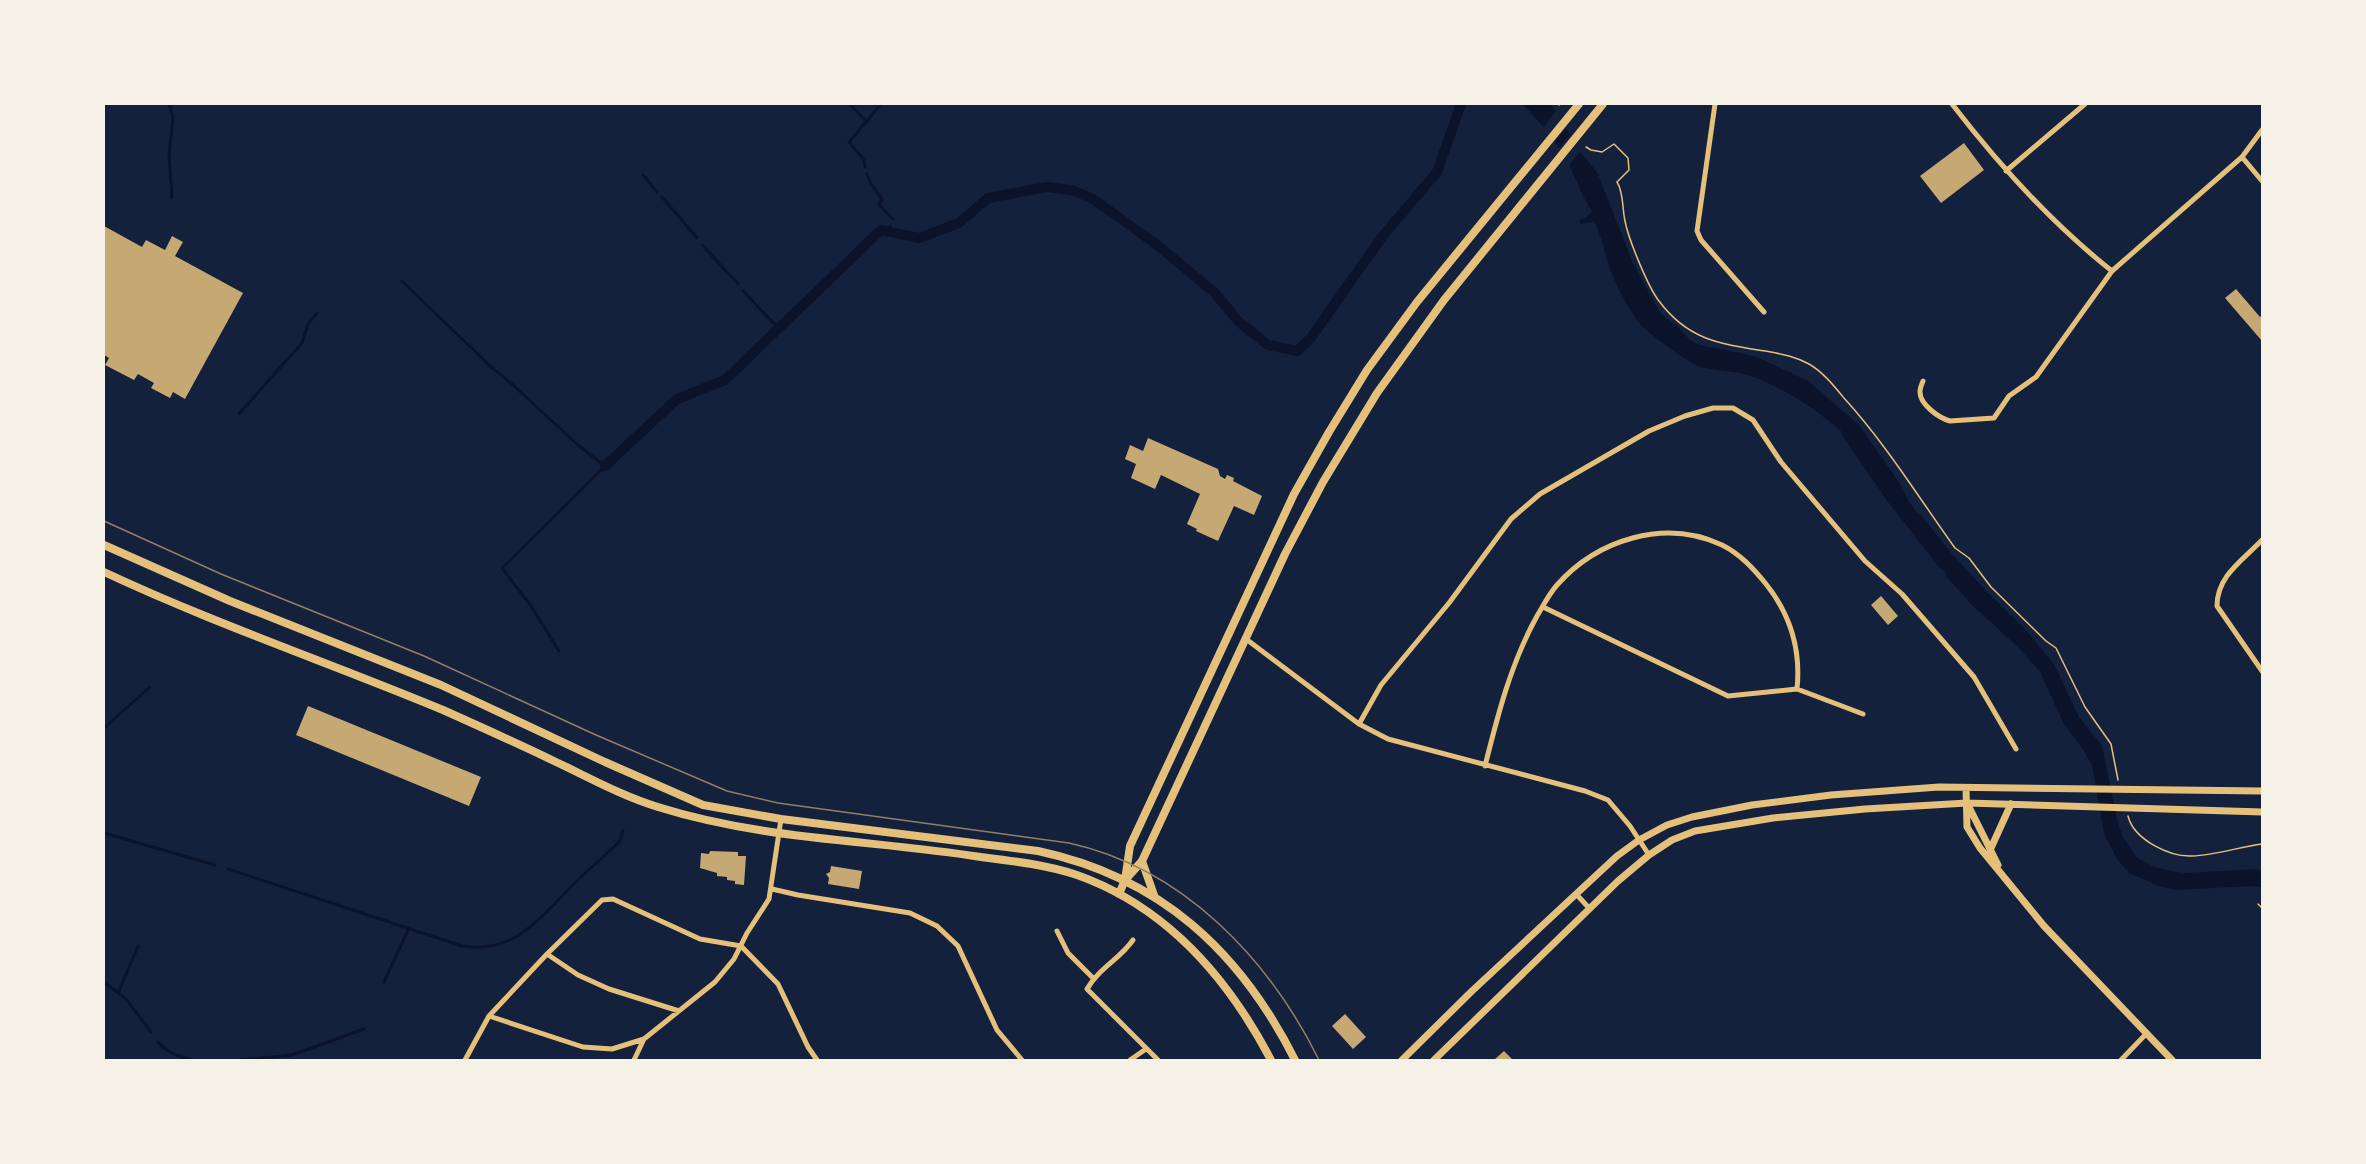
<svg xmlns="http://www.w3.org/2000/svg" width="2366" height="1164" font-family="'Times New Roman',serif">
	<rect width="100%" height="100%" fill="#14213d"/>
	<!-- water -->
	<path fill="#0b132b" d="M 1522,104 L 1551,104 L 1582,154 L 1597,172 L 1633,263 L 1661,314 L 1678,327 L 1690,340 L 1700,345 L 1755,356 L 1808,381 L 1859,425 L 1901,485 L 1908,500 L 1917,513 L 1922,516 L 1951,553 L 1986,591 L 2026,630 L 2054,664 L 2079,717 L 2102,746 L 2118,823 L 2123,837 L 2137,858 L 2157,868 L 2184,873 L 2256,869 L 2262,871 L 2262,888 L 2251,886 L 2177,890 L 2161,887 L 2129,873 L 2117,859 L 2104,834 L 2092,765 L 2082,748 L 2064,724 L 2040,672 L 2020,649 L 1971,604 L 1946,576 L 1945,571 L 1939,567 L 1888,502 L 1841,434 L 1841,431 C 1817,410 1786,390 1756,378 C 1737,370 1717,372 1698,366 C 1690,364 1645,331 1640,324 C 1629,310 1618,289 1611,272 C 1605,256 1603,239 1595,224 L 1592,222 L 1581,224 L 1579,221 L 1587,217 L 1592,211 C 1583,198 1578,183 1571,169 C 1559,144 1541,123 1522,104 Z"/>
	<!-- pier -->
	<path fill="#14213d" d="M 1557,110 L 1568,126 L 1552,145 L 1542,129 Z
		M 1572,132 L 1582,149 L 1567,168 L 1556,152 Z"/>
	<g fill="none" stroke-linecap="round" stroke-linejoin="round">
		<!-- stream -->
		<path stroke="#0b132b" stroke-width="3" d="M 169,104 L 173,117 L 169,156 L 172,198
			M 850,104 L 867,122
			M 865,167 L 864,160 L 849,142 L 881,104
			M 867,174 L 871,184 L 882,199 L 879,205 L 893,219
			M 643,175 L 657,192
			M 662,197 L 697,238
			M 888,231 L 890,226
			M 702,245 L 738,284
			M 402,281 L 490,366 L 512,384 L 579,446 L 605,466 L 502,568 L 531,606 L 559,651
			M 743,291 L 779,329
			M 239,414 L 302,343 L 308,324 L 317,313
			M 104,728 L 150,687
			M 104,833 L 215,865
			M 228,869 L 462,946 C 516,955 541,916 576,882 C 590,868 606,855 620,841 L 623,830
			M 104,982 L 126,999 L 151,1032
			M 384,982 L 409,928
			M 119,991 L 138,946
			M 158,1042 C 167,1053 179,1056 192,1060
			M 240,1060 L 292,1055 L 364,1029"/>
		<!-- canal -->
		<path stroke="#0b132b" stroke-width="10" d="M 605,466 L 677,399 L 725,380 L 881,230 L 919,238 L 959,223 L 988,198 L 1047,187 L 1072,190 L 1093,199 L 1156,244 L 1214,292 L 1239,322 L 1268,345 L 1297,351 L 1310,339 L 1382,237 L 1437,172 L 1461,104"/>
	</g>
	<!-- building -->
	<path fill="#c6a872" d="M 1964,143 L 1984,170 L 1941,203 L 1920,176 Z
		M 104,226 L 142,247 L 146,240 L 165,250 L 172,236 L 183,242 L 175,256 L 243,293 L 185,399 L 173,392 L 170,398 L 151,388 L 154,383 L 138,374 L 134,380 L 105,365 L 109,358 L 104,355 Z
		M 2236,289 L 2260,317 L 2262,315 L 2262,341 L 2225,298 Z
		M 1148,438 L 1218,469 L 1220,476 L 1225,479 L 1227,475 L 1234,478 L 1233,481 L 1262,496 L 1254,515 L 1234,506 L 1218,541 L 1196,531 L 1197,529 L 1187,524 L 1200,494 L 1161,475 L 1155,489 L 1131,478 L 1136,464 L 1125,459 L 1130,445 L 1143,451 Z
		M 1881,596 L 1898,616 L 1888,625 L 1871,605 Z
		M 308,706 L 481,777 L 469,806 L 296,735 Z
		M 710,851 L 738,852 L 738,856 L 746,856 L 744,885 L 735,884 L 735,881 L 727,880 L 727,877 L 717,876 L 717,873 L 700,868 L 701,853 L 709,854 Z
		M 831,866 L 862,871 L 859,889 L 828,884 L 829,878 L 826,874 L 830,872 Z
		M 1345,1014 L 1366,1037 L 1353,1049 L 1332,1026 Z
		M 1504,1051 L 1513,1060 L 1494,1060 Z"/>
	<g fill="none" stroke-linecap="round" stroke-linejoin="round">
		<!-- path -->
		<path stroke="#e5c07b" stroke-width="1.5" d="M 1558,104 L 1559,105
			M 1586,147 L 1591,150 L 1602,152 L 1614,144 L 1628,158 L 1629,170 L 1617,182 C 1624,193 1622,208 1625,221 C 1628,238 1648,287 1659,301 C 1688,340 1720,344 1765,351 C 1781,354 1795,356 1809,364 C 1823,372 1834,386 1844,398 C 1886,444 1919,498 1955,548 L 1969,558 L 1991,587 L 2046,641 L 2056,648 L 2085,707 L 2111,744 L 2118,780
			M 2128,816 C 2134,840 2170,857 2192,856 C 2216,855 2239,847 2262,844
			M 2258,904 L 2262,908"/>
		<!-- minor -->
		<path stroke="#e5c07b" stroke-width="5" d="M 1715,104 L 1697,231 L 1701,240 L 1764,312
			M 1952,104 C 1999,165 2051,223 2112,271
			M 2242,157 L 2262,181
			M 2006,171 L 2085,104
			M 1923,381 C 1922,384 1920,387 1920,391 C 1919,404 1939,418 1950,421 L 1994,418 L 2009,396 L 2036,377 L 2112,271 L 2242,157 L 2262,130
			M 2262,540 C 2242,561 2217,576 2217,606 L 2262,671
			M 1246,639 L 1359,724 L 1388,739 L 1585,791 L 1608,800 L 1630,826 L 1649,855
			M 1797,689 L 1863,714
			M 1359,724 L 1381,685 L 1449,603 L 1511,519 L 1540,494 L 1649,431 L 1685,416 L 1713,408 L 1733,408 L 1753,420 L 1781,462 L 1865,561 L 1902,594 L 1974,677 L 2016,749
			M 1485,766 C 1498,714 1511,663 1537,616 C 1543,606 1549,594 1557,585 C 1597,540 1664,518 1722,545 C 1740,554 1753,568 1766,584 C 1790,614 1801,650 1797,689 L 1728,696 L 1543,607
			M 772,889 L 798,895 L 910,913 L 937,926 L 958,946 L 997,1030 L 1022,1060
			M 1576,894 L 1590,909
			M 1057,931 L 1068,953 L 1093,978
			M 1133,940 C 1120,959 1098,969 1087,989 L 1158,1060
			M 741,946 L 778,984 L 808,1047 L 817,1060
			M 547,954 L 489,1016 L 583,1047 L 612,1049 L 644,1039
			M 679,1011 L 609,989 L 578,975 L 547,954 L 602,900 L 613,899 L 700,939 L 741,946
			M 465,1060 L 489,1016
			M 634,1060 L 644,1039 L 715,982 L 734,959 L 747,933 L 769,899 L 781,819
			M 1130,1060 L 1146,1049
			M 2121,1060 L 2146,1034"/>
		<!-- tertiary -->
		<path stroke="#e5c07b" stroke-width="7" d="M 1966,788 L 1967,827 L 1980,848 L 2044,926 L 2172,1060
			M 1968,805 L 1998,865
			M 1991,848 L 2011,804
			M 1402,1060 L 1472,991 L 1617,856 L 1639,840 L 1667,825 L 1692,817 L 1752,805 L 1831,795 L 1939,787 L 2262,791
			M 1434,1060 L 1618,881 L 1649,855 L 1672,840 L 1695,831 L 1773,818 L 1865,809 L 1967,803 L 2262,812"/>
		<!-- secondary -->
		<path stroke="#e5c07b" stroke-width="8" d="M 104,545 L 230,601 L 441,685 L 605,762 L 703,805 L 781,819 L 1038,851 C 1160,877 1240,951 1295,1060
			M 104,572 C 215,624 330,663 443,710 C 481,727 519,744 556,762 C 590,778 622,796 658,807 C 763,840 873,840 981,857 C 1013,861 1047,865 1077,875 C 1167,907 1228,978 1271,1060
			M 1142,861 L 1155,898
			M 1126,879 L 1142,861 L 1285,554 L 1323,482 L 1377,393 L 1444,300 L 1603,104
			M 1119,894 L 1125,880 L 1130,846 L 1294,494 L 1329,432 L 1367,370 L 1417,302 L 1579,104"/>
		<!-- tram -->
		<path stroke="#918062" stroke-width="1.5" d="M 104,521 L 221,574 L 424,656 L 596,735 L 727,791 L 778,803 L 1069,843 C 1183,868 1269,959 1319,1060"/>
	</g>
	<!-- border -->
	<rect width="2366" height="1164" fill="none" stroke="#f6f1e7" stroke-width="210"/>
</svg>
